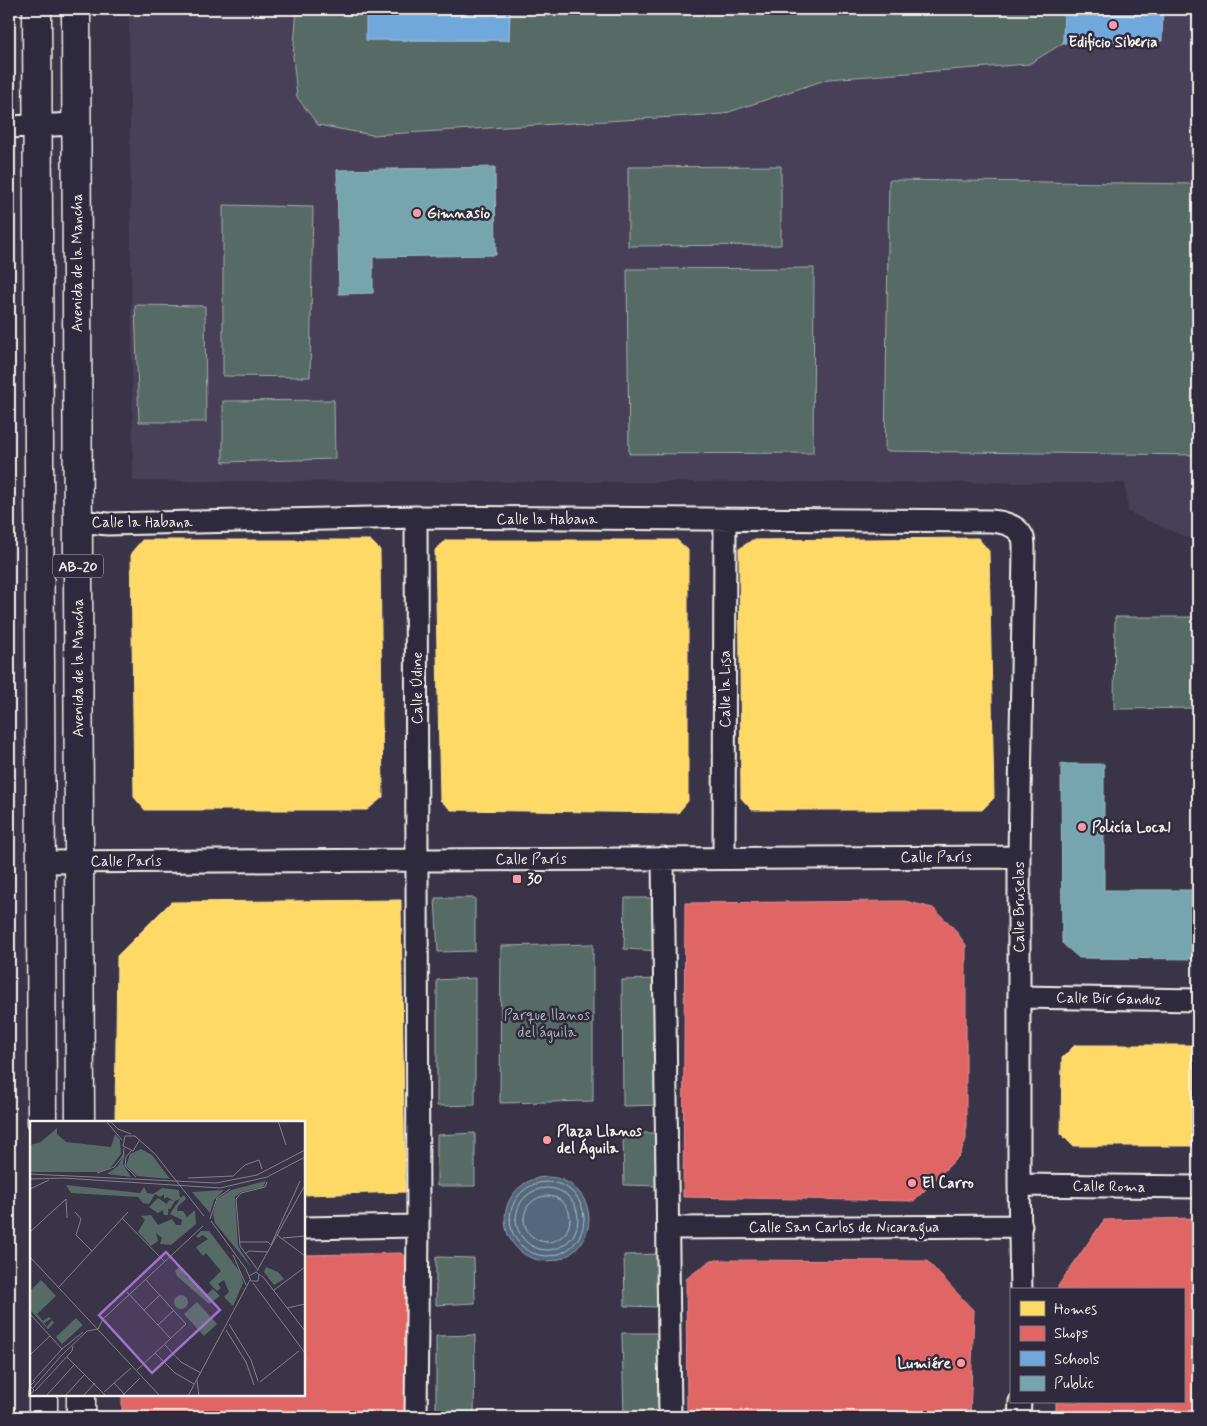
<svg xmlns="http://www.w3.org/2000/svg" width="1207" height="1426" font-family="Mynerve,sans-serif">
	<rect width="100%" height="100%" fill="#3a3449"/>
	<filter id="ink" filterUnits="userSpaceOnUse"><feTurbulence type="fractalNoise" baseFrequency=".02" numOctaves="2"/><feDisplacementMap in="SourceGraphic" scale="10" xChannelSelector="R" yChannelSelector="G"/><feConvolveMatrix kernelMatrix="1 2 1 2 8 2 1 2 1" color-interpolation-filters="sRGB"/></filter>
	<g filter="url(#ink)">
		<!-- built -->
		<path fill="#474058" d="M 129,9 L 1198,9 L 1198,542 L 1128,512 L 1125,483 L 133,481 Z"/>
		<!-- green -->
		<path fill="#566b66" stroke="#a5aea7" d="M 297,9 L 366,9 L 367,40 L 509,40 L 510,9 L 1064,9 L 1063,43 L 1029,64 L 828,79 L 723,114 L 372,135 L 318,125 L 297,97 L 293,56 Z
			M 781,166 L 781,245 L 628,246 L 628,167 Z
			M 889,180 L 1198,184 L 1198,455 L 885,451 Z
			M 223,205 L 313,207 L 310,377 L 223,376 Z
			M 814,268 L 813,453 L 629,454 L 627,269 Z
			M 135,305 L 205,306 L 206,422 L 139,422 Z
			M 334,400 L 335,459 L 223,462 L 223,401 Z
			M 1115,617 L 1198,617 L 1198,708 L 1114,709 Z
			M 435,898 L 475,898 L 475,951 L 438,952 Z
			M 625,898 L 661,898 L 662,951 L 624,949 Z
			M 593,944 L 593,1101 L 500,1103 L 501,946 Z
			M 475,978 L 475,1105 L 437,1106 L 437,980 Z
			M 662,979 L 662,1105 L 623,1106 L 622,980 Z
			M 475,1133 L 475,1186 L 437,1186 L 437,1135 Z
			M 623,1133 L 662,1133 L 662,1186 L 624,1185 Z
			M 662,1254 L 662,1307 L 625,1306 L 624,1255 Z
			M 436,1257 L 474,1258 L 475,1303 L 436,1305 Z
			M 622,1333 L 662,1333 L 662,1417 L 624,1417 Z
			M 475,1335 L 474,1417 L 436,1417 L 436,1336 Z"/>
		<!-- water -->
		<path fill="#52687e" stroke="#939fa8" d="M505 1219a42 42 0 1 1 84 0a42 42 0 1 1-84 0Z"/>
		<!-- homes -->
		<path fill="#ffd966" stroke="#fce08d" d="M 978,538 L 989,551 L 994,798 L 982,810 L 752,810 L 741,798 L 739,549 L 752,540 Z
			M 142,540 L 370,540 L 380,550 L 383,797 L 367,810 L 145,810 L 134,797 L 131,553 Z
			M 446,540 L 677,540 L 688,550 L 688,801 L 678,813 L 451,810 L 440,800 L 435,550 Z
			M 401,900 L 405,1192 L 304,1195 L 304,1122 L 115,1122 L 117,956 L 171,902 Z
			M 1075,1045 L 1198,1045 L 1198,1146 L 1073,1146 L 1061,1134 L 1062,1058 Z"/>
		<!-- shops -->
		<path fill="#e06666" stroke="#e6908d" d="M 905,901 L 933,908 L 952,926 L 966,945 L 966,1139 L 960,1155 L 914,1201 L 683,1197 L 685,903 Z
			M 1198,1218 L 1198,1417 L 1056,1417 L 1056,1402 L 1183,1402 L 1183,1290 L 1058,1290 L 1058,1286 L 1104,1220 Z
			M 401,1253 L 411,1262 L 406,1417 L 122,1417 L 122,1395 L 304,1395 L 304,1255 Z
			M 711,1260 L 927,1261 L 974,1311 L 970,1417 L 687,1417 L 686,1279 Z"/>
		<!-- schools -->
		<path fill="#6fa8dc" stroke="#97bee0" d="M 366,9 L 510,9 L 509,40 L 366,40 Z
			M 1064,9 L 1163,9 L 1162,41 L 1063,43 Z"/>
		<!-- public -->
		<path fill="#76a5af" stroke="#9cbcc0" d="M 495,167 L 496,255 L 373,257 L 373,293 L 339,294 L 337,170 Z
			M 1061,764 L 1104,764 L 1104,890 L 1198,890 L 1198,959 L 1079,958 L 1062,943 Z"/>
		<g fill="none" stroke-linecap="round" stroke-linejoin="round">
			<!-- shore -->
			<path stroke="#b3babe" stroke-width="1" d="M510 1219a37 37 0 1 1 74 0a37 37 0 1 1-74 0Z
				M516 1219a31 31 0 1 1 62 0a31 31 0 1 1-62 0Z
				M524 1219a23 23 0 1 1 46 0a23 23 0 1 1-46 0Z"/>
			<defs>
				<path id="street" d="M 9,127 L 76,124
					M 78,521 L 108,524 L 416,517 L 991,521 C 1003,522 1018,525 1023,538 C 1024,541 1024,546 1024,550 L 1019,857 L 1019,1185 L 1021,1290
					M 663,858 L 670,1417
					M 724,858 L 725,520
					M 42,862 L 1019,857
					M 1019,997 L 1198,1000
					M 1019,1185 L 1198,1187
					M 304,1228 L 418,1226
					M 668,1228 L 1021,1226
					M 416,1417 L 418,1226 L 416,517
					M 1019,1417 L 1020,1402"/>
				<path id="primary" d="M 37,9 L 42,1122
					M 76,9 L 80,1122
					M 43,1395 L 43,1417
					M 81,1395 L 81,1417"/>
			</defs>
			<!-- street casing -->
			<use href="#street" stroke="#f4f1e8" stroke-width="25"/>
			<!-- primary casing -->
			<use href="#primary" stroke="#f4f1e8" stroke-width="31"/>
			<!-- street -->
			<use href="#street" stroke="#2f2a3d" stroke-width="21"/>
			<!-- primary -->
			<use href="#primary" stroke="#2f2a3d" stroke-width="28"/>
		</g>
	</g>
	<!-- markers -->
	<g fill="#ff9aa2" stroke="#2f2a3d" stroke-width="2">
		<circle cx="1113" cy="25" r="5"/>
		<circle cx="417" cy="213" r="5"/>
		<circle cx="1082" cy="827" r="5"/>
		<rect x="512" y="874" width="10" height="10" rx="2.5"/>
		<circle cx="547" cy="1140" r="5"/>
		<circle cx="912" cy="1183" r="5"/>
		<circle cx="961" cy="1363" r="5"/>
	</g>
	<g text-anchor="middle" stroke-width="5" stroke-linejoin="round" paint-order="stroke">
		<!-- shield labels -->
		<rect fill="#2f2a3d" stroke="#b9b5b5" stroke-width="1" x="53" y="554.5" width="50" height="23" rx="4"/>
		<g font-size="14" font-weight="bold" fill="#f4f1e8">
			<text x="78" y="571">AB-20</text>
		</g>
		<!-- poi labels -->
		<g font-size="15" font-weight="bold" fill="#f4f1e8" stroke="#2f2a3d" text-anchor="start">
			<text x="1113" y="47" text-anchor="middle">Edificio Siberia</text>
			<text x="427" y="218">Gimnasio</text>
			<text x="1092" y="832">Policía Local</text>
			<text x="527" y="884">30</text>
			<text x="557" y="1136">Plaza Llanos<tspan x="557" dy="17">del Águila</tspan></text>
			<text x="922" y="1188">El Carro</text>
			<text x="951" y="1368" text-anchor="end">Lumiére</text>
		</g>
		<!-- street labels -->
		<g font-size="15" fill="#f4f1e8" stroke="#2f2a3d">
			<text transform="translate(77 263) rotate(-90)" y="5">Avenida de la Mancha</text>
			<text x="547" y="524">Calle la Habana</text>
			<text x="142" y="527">Calle la Habana</text>
			<text transform="translate(78 668) rotate(-90)" y="5">Avenida de la Mancha</text>
			<text transform="translate(417 688) rotate(-90)" y="5">Calle Údine</text>
			<text transform="translate(725 689) rotate(-90)" y="5">Calle la Lisa</text>
			<text x="936" y="862">Calle París</text>
			<text x="531" y="864">Calle París</text>
			<text x="126" y="866">Calle París</text>
			<text transform="translate(1019 907) rotate(-90)" y="5">Calle Bruselas</text>
			<text transform="translate(1109 998) rotate(1)" y="5">Calle Bir Ganduz</text>
			<text transform="translate(1109 1186) rotate(1)" y="5">Calle Roma</text>
			<text x="844" y="1232">Calle San Carlos de Nicaragua</text>
		</g>
		<!-- park labels -->
		<g font-size="15" fill="#adb5ae" stroke="#2f2a3d">
			<text x="547" y="1020">Parque llanos<tspan x="547" dy="17">del águila</tspan></text>
		</g>
	</g>
	<!-- overview -->
	<g transform="translate(30 1121)">
		<rect width="275" height="275" fill="#3a3449"/>
		<path d="M 27,7 L 27,13 L 36,21 L 81,26 L 85,13 L 90,19 L 91,33 L 80,47 L 68,51 L 0,51 L 0,24 L 11,21 ZM 111,28 L 122,34 L 140,58 L 107,55 L 96,45 L 100,33 ZM 95,31 L 93,43 L 101,56 L 77,53 L 88,45 ZM 236,60 L 233,66 L 211,71 L 205,76 L 208,125 L 221,146 L 185,102 L 183,93 L 187,78 L 201,69 ZM 36,64 L 110,72 L 114,66 L 117,72 L 123,73 L 132,67 L 149,69 L 150,77 L 154,74 L 156,78 L 148,85 L 147,90 L 153,90 L 157,96 L 165,89 L 166,103 L 141,124 L 130,123 L 132,117 L 126,112 L 128,120 L 121,125 L 108,111 L 115,99 L 111,95 L 121,94 L 128,104 L 142,98 L 146,104 L 151,104 L 152,99 L 140,93 L 150,78 L 145,80 L 140,88 L 133,88 L 138,88 L 138,94 L 134,94 L 133,89 L 128,92 L 119,86 L 128,77 L 137,83 L 139,79 L 144,80 L 137,76 L 134,78 L 134,73 L 130,76 L 125,73 L 119,83 L 113,82 L 108,76 L 41,72 ZM 194,69 L 184,79 L 180,92 L 162,71 ZM 171,110 L 179,110 L 210,151 L 213,162 L 203,185 L 194,176 L 199,171 L 194,159 L 188,163 L 191,167 L 187,170 L 179,162 L 191,150 L 176,132 L 173,135 L 168,129 L 166,126 L 178,118 L 173,114 L 168,117 L 166,115 ZM 150,145 L 157,157 L 160,155 L 176,174 L 183,168 L 190,175 L 179,183 L 147,155 L 145,150 ZM 236,146 L 248,151 L 254,158 L 244,164 L 234,151 ZM 11,159 L 26,175 L 7,193 L 13,200 L 19,196 L 21,198 L 14,202 L 17,206 L 22,199 L 24,202 L 18,208 L 0,189 L 0,170 ZM144 181a7 7 0 1 1 14 0a7 7 0 1 1-14 0ZM 167,181 L 187,203 L 174,215 L 154,193 ZM 46,197 L 53,204 L 32,223 L 26,216 Z" fill="#566b66"/>
		<path fill="none" stroke="#848089" stroke-width="1" d="M 76,0 L 92,19M 80,0 L 88,8 L 101,13M 248,0 L 256,24M 109,20 L 103,30 L 93,25 L 95,15 L 105,15 L 125,33 L 174,95M 101,30 L 96,36 L 95,45 L 106,56M 67,52 L 84,46 L 93,35 L 94,27M 0,53 L 186,62 L 227,54 L 275,29M 158,57 L 203,55 L 215,44 L 229,39 L 232,48M 0,58 L 33,57 L 190,67 L 237,56 L 275,36M 0,68 L 19,59M 36,78 L 37,97M 45,91 L 51,98 L 46,114 L 62,130M 92,97 L 134,140M 180,98 L 187,77 L 200,68M 181,100 L 216,148 L 221,160 L 228,160 L 229,153M 0,111 L 36,78M 247,114 L 275,135M 253,117 L 275,115M 210,121 L 238,121 L 241,124 L 270,60M 215,133 L 219,130 L 238,131M 203,134 L 216,164M 0,136 L 130,275M 228,149 L 210,125 L 206,78 L 211,72 L 235,66 L 237,61M 227,150 L 275,64M 219,155 L 226,151 L 234,157 L 275,210M 223,162 L 275,232M 29,166 L 98,91M 244,169 L 275,146M 97,171 L 141,218M 257,187 L 275,183M 114,189 L 130,174M 0,193 L 32,228M 199,203 L 221,239 L 228,260M 128,204 L 144,189M 196,209 L 216,241 L 224,264M 135,224 L 151,241 L 171,252M 125,232 L 145,252 L 164,263M 0,234 L 20,215M 37,236 L 76,275M 107,249 L 156,203 L 115,158M 167,259 L 169,275M 3,260 L 32,228 L 53,211M 230,261 L 269,230M 84,262 L 96,275M 3,267 L 32,234 L 57,210 L 68,208 L 73,198 L 173,105M 5,270 L 42,230 L 43,225M 74,271 L 101,247M 0,274 L 4,269 L 0,265 L 5,260M 16,275 L 45,243M 35,275 L 55,253M 53,275 L 65,262M 92,275 L 110,257M 158,275 L 220,159"/>
		<path fill="#a571cd" fill-opacity="0.15" stroke="#a571cd" stroke-width="2.5" d="M 136,131 L 190,189 L 122,252 L 69,194 Z"/>
		<rect width="275" height="275" fill="none" stroke="#f4f1e8" stroke-width="2.5"/>
	</g>
	<!-- margin -->
	<rect width="1207" height="1426" fill="none" stroke="#2f2a3d" stroke-width="30"/>
	<rect x="15" y="15" width="1177" height="1396" fill="none" stroke="#f4f1e8" stroke-width="2" filter="url(#ink)"/>
	<!-- legend -->
	<rect x="1010" y="1288" width="175" height="115" fill="#2f2a3d" stroke="#7e7a81"/>
	<rect x="1020" y="1301" width="25" height="15" fill="#ffd966" stroke="#7e7a81"/>
	<text x="1054" y="1314" font-size="15" fill="#f4f1e8">Homes</text>
	<rect x="1020" y="1326" width="25" height="15" fill="#e06666" stroke="#7e7a81"/>
	<text x="1054" y="1338" font-size="15" fill="#f4f1e8">Shops</text>
	<rect x="1020" y="1351" width="25" height="15" fill="#6fa8dc" stroke="#7e7a81"/>
	<text x="1054" y="1364" font-size="15" fill="#f4f1e8">Schools</text>
	<rect x="1020" y="1376" width="25" height="15" fill="#76a5af" stroke="#7e7a81"/>
	<text x="1054" y="1388" font-size="15" fill="#f4f1e8">Public</text>
</svg>
